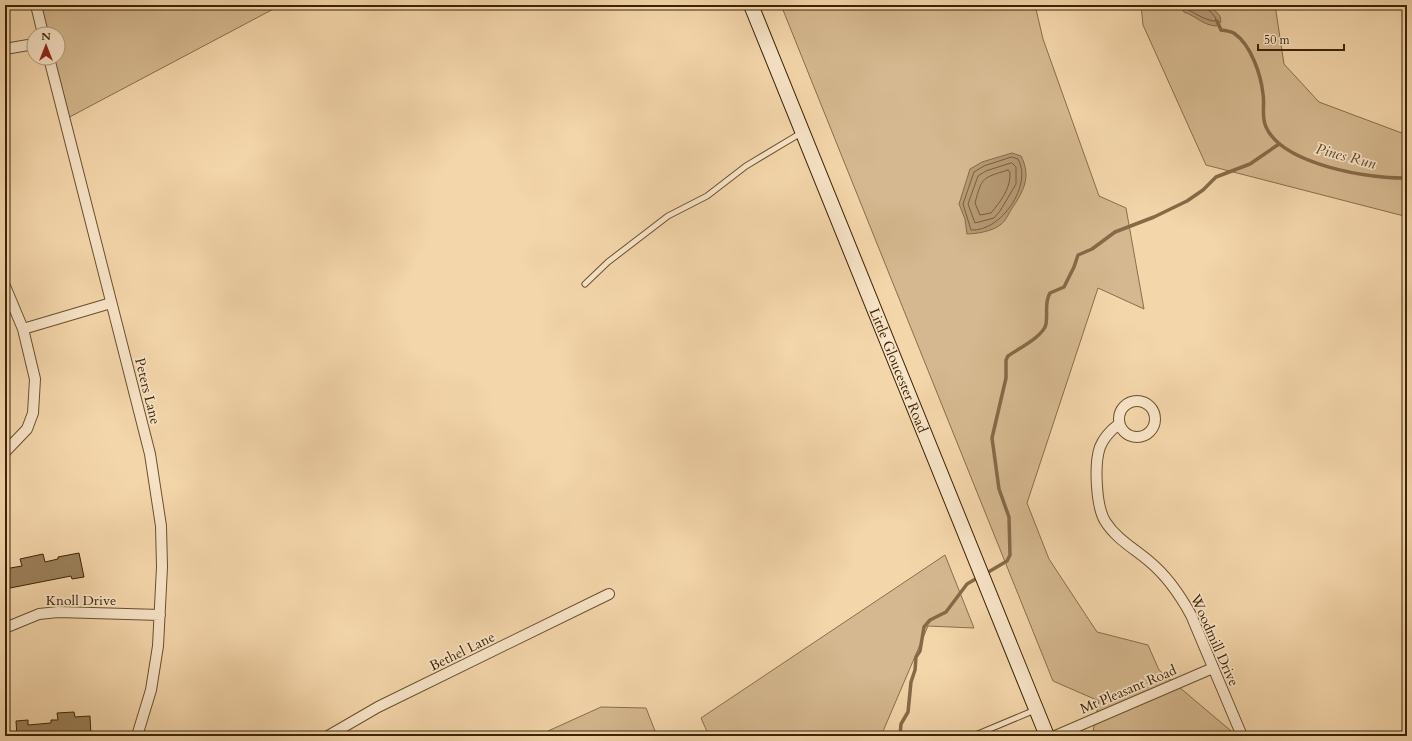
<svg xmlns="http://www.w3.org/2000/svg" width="1412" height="741" font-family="Cardo,serif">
	<rect width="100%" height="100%" fill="#f4d6ab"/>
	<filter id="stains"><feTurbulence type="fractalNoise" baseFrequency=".005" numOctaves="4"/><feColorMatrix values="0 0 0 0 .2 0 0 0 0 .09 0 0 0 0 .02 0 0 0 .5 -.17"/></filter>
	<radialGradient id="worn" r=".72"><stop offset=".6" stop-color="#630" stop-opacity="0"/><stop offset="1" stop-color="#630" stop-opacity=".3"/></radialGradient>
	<!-- green -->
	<path fill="#d5b88f" stroke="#886e4a" d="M 35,5 L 281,5 L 62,121 L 47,58 L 58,58 L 58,34 L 42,34 Z
		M 781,5 L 1035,5 L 1043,39 L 1099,196 L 1126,208 L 1144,309 L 1098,288 L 1027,503 L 1049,559 L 1097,632 L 1148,645 L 1159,670 L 1237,736 L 1092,736 L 1099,701 L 1053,681 Z
		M 1141,5 L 1275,5 L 1284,64 L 1319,102 L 1407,135 L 1407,222 L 1404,216 L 1206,165 L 1143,25 Z
		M 945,555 L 974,628 L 928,626 L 881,736 L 709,736 L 701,718 Z
		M 601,707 L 646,708 L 657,736 L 537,736 Z"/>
	<!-- water -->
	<path fill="#b59973" stroke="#856a47" d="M 1179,5 L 1210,5 L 1220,16 L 1221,22 L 1217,26 C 1204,26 1196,16 1184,12 Z
		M 1012,153 L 1021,156 C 1032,177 1023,192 1011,210 C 1008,215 1005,222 1000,225 C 993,231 976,234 967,234 L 965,219 L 959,204 L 970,169 L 982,162 Z"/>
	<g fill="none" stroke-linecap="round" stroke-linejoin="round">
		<!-- shore -->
		<path stroke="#785e3c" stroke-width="1" d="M 1183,5 C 1186,10 1209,22 1215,21 L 1216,18 L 1208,9 L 1207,5
			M 1012,157 L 1018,159 C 1033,185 1001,232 971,230 L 963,204 L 974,172 L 984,166 Z
			M 1012,163 L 1016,167 L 1016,184 L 1000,211 L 994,218 L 975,223 L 968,204 L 978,176 L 986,171 Z
			M 1008,170 L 1010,172 C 1011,188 1001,201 991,213 L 980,215 L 975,203 C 982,177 982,178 1008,170 Z"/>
		<!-- stream -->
		<path stroke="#856a47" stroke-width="3.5" d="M 1217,21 L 1221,30 C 1226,31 1231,31 1235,34 C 1251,45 1261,75 1263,94 C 1265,105 1261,116 1266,127 C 1283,165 1370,179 1407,178
			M 985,574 L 1007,561 L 1010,555 L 1009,517 L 999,489 L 992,438 L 1006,378 L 1006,360 L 1008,356 C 1018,349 1044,336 1046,324 C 1048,313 1044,303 1050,293 L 1064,287 L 1074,267 L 1078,255 L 1092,249 L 1115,232 L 1154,217 L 1187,201 L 1203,190 L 1216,177 L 1250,164 L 1279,144
			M 900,736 L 901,724 L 908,712 L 911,682 L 915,670 L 916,657 L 920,651 L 924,627 L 930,620 L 946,612 L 967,584 L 979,577"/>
	</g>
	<!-- building -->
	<path fill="#9c815b" stroke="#3c2405" d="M 79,553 L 84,577 L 72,579 L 71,576 L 5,589 L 5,569 L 22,566 L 20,559 L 43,554 L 45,562 L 58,559 L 58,557 Z
		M 74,712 L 75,717 L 90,716 L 91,736 L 17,736 L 16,721 L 28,720 L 28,725 L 51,723 L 51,720 L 58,720 L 57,713 Z"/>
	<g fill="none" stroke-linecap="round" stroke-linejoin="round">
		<defs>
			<path id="lane" d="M 585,284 L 608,262 L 668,216 L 707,196 L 746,166 L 801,133
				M 973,736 L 1035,710"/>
			<path id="street" d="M 36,5 L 43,34
				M 5,49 L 34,44
				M 49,58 L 150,454 L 161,526 L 162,567 L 158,646 L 151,690 L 137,736
				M 5,286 L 23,329 L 35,379 L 33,413 L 27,429 L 5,452
				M 23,329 L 111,303
				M1119 419a18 18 0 1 1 36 0a18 18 0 1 1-36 0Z
				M 1119,424 C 1111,430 1104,437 1100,447 C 1094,464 1096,506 1105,521 C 1116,539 1135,549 1150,562 C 1168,577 1180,595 1191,615 L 1242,736
				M 5,628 L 39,614 L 58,612 L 160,615
				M 328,736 L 378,707 L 609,594
				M 1055,736 L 1213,668"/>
			<g id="secondary">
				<path id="s1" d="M 751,5 L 1047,736"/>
			</g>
		</defs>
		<!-- lane casing -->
		<use href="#lane" stroke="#6a502e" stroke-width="7"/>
		<!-- street casing -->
		<use href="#street" stroke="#6a502e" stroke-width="12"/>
		<!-- secondary casing -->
		<use href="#secondary" stroke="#3c2405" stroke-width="16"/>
		<!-- lane -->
		<use href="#lane" stroke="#f8e4c8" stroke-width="5"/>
		<!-- street -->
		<use href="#street" stroke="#f8e4c8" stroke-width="10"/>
		<!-- secondary -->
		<use href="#secondary" stroke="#f8e4c8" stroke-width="14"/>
	</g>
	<g text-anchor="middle" stroke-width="3.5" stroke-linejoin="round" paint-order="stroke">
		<!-- street labels -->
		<g font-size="14" fill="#3c2405" stroke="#f8e4c8">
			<text dy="5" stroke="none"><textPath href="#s1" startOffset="394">Little Gloucester Road</textPath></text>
			<text transform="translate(148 391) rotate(76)" y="5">Peters Lane</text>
			<text x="81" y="605">Knoll Drive</text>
			<text transform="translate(1215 640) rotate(66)" y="5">Woodmill Drive</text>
			<text transform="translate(462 651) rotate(-26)" y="5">Bethel Lane</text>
			<text transform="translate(1128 689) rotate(-23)" y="5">Mt Pleasant Road</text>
		</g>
		<!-- water labels -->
		<g font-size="15" font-style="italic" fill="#604726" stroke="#f8e4c8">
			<text transform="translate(1346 156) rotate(15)" y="5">Pines Run</text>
		</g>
	</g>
	<!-- margin -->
	<rect width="1412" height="741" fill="none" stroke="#f4d6ab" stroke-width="20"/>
	<rect x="6" y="6" width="1400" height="729" fill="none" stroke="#3c2405" stroke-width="2"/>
	<rect x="10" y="10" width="1392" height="721" fill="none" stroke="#3c2405"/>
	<!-- north arrow -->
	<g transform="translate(46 46)"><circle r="19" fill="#f8e4c8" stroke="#ad977a"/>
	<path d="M0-3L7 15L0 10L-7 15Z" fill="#8f2418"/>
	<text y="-6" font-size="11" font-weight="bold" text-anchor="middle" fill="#3c2405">N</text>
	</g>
	<!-- scale -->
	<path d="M1258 44v6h86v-6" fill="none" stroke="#3c2405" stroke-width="2"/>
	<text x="1264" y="44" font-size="12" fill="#3c2405" stroke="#f8e4c8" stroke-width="3" paint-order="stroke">50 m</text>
	<rect width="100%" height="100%" filter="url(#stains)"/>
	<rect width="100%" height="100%" fill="url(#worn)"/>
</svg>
